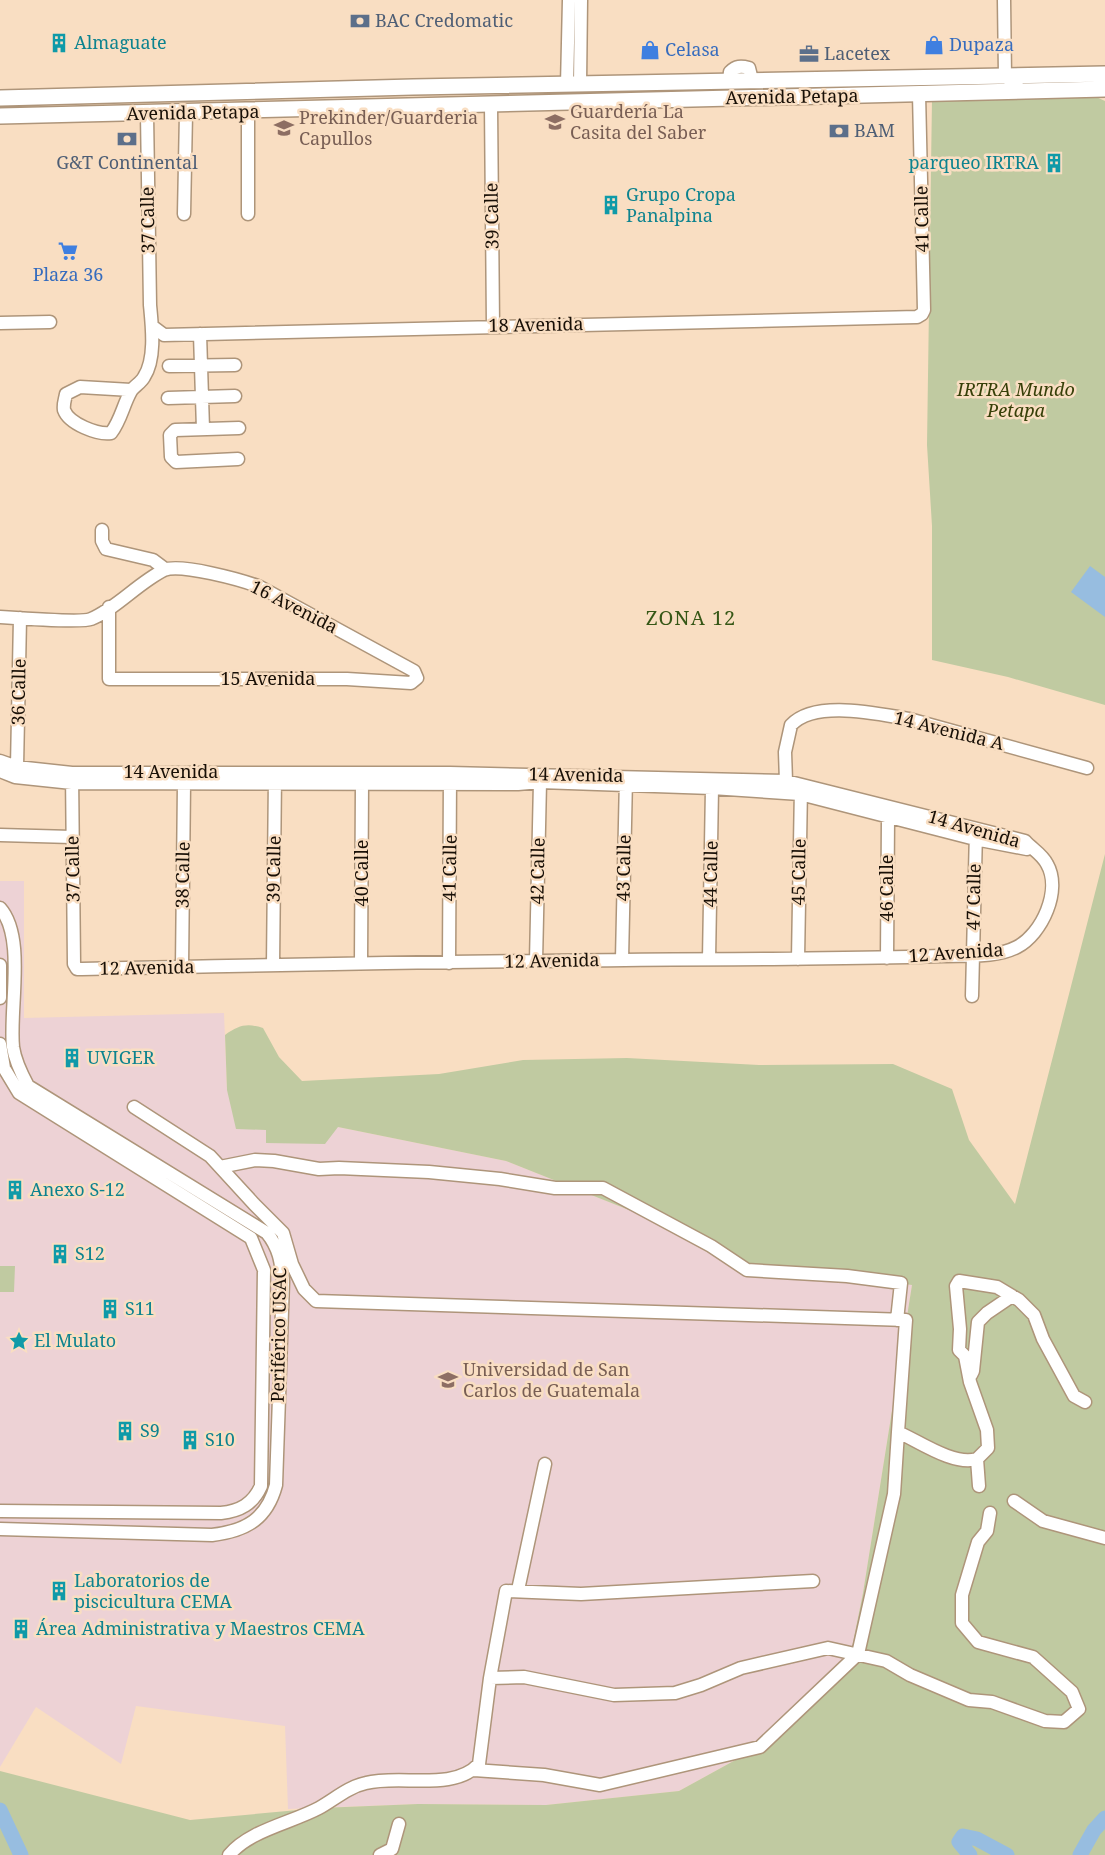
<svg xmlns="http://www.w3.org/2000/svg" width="1105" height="1855" font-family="'Noto Serif',serif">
	<rect width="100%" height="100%" fill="#f9dec2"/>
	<!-- education -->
	<path fill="#edd2d5" d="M 0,881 L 24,881 L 24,1018 L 224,1013 L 227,1090 L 338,1127 L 506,1161 L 644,1216 L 836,1275 L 912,1285 L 863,1593 L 849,1662 L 781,1735 L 679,1791 L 546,1805 L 418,1804 L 288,1809 L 285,1726 L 136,1706 L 121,1764 L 36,1707 L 0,1767 Z"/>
	<!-- green -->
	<path fill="#c0caa1" d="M 1094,96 L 1105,101 L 1105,705 L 1008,677 L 932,660 L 932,526 L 927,445 L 932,99 Z
		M 1105,854 L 1105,1855 L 0,1855 L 0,1771 L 190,1820 L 320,1808 L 418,1804 L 546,1805 L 679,1791 L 781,1735 L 849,1662 L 863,1593 L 912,1285 L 725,1262 L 644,1216 L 506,1161 L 338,1127 L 325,1144 L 266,1143 L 266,1130 L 236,1129 L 227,1090 L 225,1035 C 239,1025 247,1023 263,1028 L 279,1057 L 302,1081 L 439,1074 L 523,1060 L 627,1058 L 759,1065 L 893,1064 L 952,1089 L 969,1140 L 1015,1204 Z
		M 0,1266 L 15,1266 L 14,1292 L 0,1292 Z"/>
	<!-- water -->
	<path fill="#97bde0" d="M 1090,566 L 1105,577 L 1105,617 L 1071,592 Z"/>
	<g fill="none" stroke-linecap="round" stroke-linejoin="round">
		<!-- river -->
		<path stroke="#97bde0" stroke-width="15" d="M 0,1810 L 21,1855
			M 970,1855 L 959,1842 L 963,1836 L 977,1839 L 1007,1855
			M 1080,1855 L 1094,1830 L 1105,1818"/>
		<defs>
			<path id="minor" d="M 1004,0 L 1005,76 L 1021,90
				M 729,80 L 730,72 C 736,66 741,66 749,68 L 752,80
				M 580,84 L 581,0
				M 567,85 L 569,0
				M 491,105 L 493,326
				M 248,112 L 248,214
				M 184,214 L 186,113
				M 0,323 L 50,322
				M 152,326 L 164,335 L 917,317 L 922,314 L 924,310 L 919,94
				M 200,334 L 203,429
				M 169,366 L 235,365
				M 131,390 L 80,387 L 66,394 C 65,400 63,404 64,410 C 69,424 98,435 111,433 C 121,420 123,405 131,391 C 134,386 141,383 144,377 C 156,359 152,326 150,305 L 147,114
				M 168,398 L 235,396
				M 238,459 L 176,462 L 171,457 L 170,435 L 175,430 L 239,428
				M 102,530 L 102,541 L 106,549 L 153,560 L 165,569
				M 0,617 C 15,618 82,623 91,619 C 117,608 138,583 164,570 C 180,563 242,580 260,587 L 414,671 L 417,678 L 411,683 L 347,679 L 109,679 L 109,607
				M 0,761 L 17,767 L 72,773 L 450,773 L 786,781 L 1025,841 C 1032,849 1042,854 1047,864 C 1062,890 1042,934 1017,947 C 996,958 967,955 943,956 C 884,958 826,958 767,959 C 538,960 310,964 82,969 L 77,969 L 74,964 L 72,773
				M 17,767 L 20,618
				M 0,771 L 15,777 L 72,783 L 518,784 L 540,782 L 712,788 L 800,794 L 975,839 L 1027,849
				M 786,781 L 785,752 L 791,725 C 815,699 878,714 909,719 L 1087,768
				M 0,835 L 72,837
				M 0,908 C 26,937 9,1009 13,1047 C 15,1061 21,1073 28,1086 L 267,1233 C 279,1248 281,1261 283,1281 L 276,1485 C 267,1519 246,1531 212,1535 L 0,1529
				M 887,958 L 888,818
				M 622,959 L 626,778
				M 709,959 L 712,788
				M 798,959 L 801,787
				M 536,961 L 540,782
				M 361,963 L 362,782
				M 449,963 L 450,775
				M 0,965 L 0,998
				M 273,965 L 275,775
				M 182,967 L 184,783
				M 972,996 L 976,831
				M 0,1044 L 4,1068 L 19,1093 L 251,1238 L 264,1270 L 261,1486 C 253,1504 240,1511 221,1513 L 0,1511
				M 134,1107 L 210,1156 L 254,1204 L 283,1233 L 292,1264 L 304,1289 L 316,1301 L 906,1320 L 898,1432 C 920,1442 954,1466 977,1459 L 979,1486
				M 220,1167 L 255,1160 L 274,1161 L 319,1169 L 339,1168 L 429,1172 L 500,1179 L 555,1188 L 603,1188 L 711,1246 L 747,1270 L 847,1276 L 901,1283 L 897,1320
				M 971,1375 L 973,1371 L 978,1322 L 987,1313 L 1012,1296
				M 977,1459 L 988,1448 L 987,1430 L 970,1382 L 965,1356 L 959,1350 L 960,1329 L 956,1286 L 959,1281 L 997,1287 L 1019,1300 L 1034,1315 L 1043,1339 L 1074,1396 L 1085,1402
				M 1014,1501 L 1043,1521 L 1105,1538
				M 518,1590 L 545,1464
				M 490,1678 L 524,1677 L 614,1695 L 675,1693 L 701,1685 L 741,1668 L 828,1648 L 886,1661 L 910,1675 L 969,1700 L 992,1702 L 1045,1721 L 1064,1722 L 1079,1709 L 1072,1692 L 1033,1657 L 978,1642 L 962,1623 L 962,1595 L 978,1542 L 987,1531 L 990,1513
				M 474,1770 L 544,1775 L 600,1785 L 760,1747 L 858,1654 L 894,1494 L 898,1432
				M 229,1855 C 250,1830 291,1823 319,1808 C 335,1799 348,1787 366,1783 C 400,1774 453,1792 479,1764 L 490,1678 L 506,1591 L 581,1594 L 813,1581
				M 380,1855 L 392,1849 L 399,1824"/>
			<path id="major" d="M 0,98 L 413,87 L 1105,74
				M 0,116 L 1105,89"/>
		</defs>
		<!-- minor casing -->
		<use href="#minor" stroke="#ae957a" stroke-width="15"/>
		<!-- major casing -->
		<use href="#major" stroke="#ae957a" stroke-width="18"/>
		<!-- minor -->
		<use href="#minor" stroke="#fff" stroke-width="12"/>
		<!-- major -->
		<use href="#major" stroke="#fff" stroke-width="15"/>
	</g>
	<!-- icons -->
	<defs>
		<symbol id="bank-bare" viewBox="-9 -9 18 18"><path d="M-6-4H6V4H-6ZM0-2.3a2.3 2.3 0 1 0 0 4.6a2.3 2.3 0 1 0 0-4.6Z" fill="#5c6f8a" stroke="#f9dec2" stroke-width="2.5" paint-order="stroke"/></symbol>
		<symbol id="building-bare" viewBox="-9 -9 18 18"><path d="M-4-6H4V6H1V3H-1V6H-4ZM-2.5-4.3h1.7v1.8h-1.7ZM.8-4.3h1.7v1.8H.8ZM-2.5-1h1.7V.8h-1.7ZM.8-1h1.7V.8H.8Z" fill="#0f9aa8" stroke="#f9dec2" stroke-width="2.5" paint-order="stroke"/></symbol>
		<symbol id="shop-bare" viewBox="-9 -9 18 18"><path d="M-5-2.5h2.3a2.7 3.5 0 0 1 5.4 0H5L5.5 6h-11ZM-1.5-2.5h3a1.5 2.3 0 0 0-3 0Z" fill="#3f7fe0" stroke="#f9dec2" stroke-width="2.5" paint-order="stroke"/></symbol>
		<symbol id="office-bare" viewBox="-9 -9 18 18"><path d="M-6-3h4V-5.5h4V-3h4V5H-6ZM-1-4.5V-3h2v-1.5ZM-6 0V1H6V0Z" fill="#5c6f8a" stroke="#f9dec2" stroke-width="2.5" paint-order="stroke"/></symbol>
		<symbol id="school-bare" viewBox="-9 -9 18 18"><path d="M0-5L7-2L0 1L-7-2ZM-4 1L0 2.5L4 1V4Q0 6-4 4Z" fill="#8d6e63" stroke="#f9dec2" stroke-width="2.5" paint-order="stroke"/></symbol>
		<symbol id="supermarket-bare" viewBox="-9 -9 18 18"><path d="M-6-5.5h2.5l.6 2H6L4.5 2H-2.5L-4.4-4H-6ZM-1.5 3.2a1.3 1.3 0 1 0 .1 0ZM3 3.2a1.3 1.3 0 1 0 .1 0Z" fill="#3f7fe0" stroke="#f9dec2" stroke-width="2.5" paint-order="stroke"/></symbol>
		<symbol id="sight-bare" viewBox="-9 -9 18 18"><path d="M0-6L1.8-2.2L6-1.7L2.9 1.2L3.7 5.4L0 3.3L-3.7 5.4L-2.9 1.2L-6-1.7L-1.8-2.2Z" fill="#0f9aa8" stroke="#f9dec2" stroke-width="2.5" paint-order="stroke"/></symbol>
		<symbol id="university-bare" viewBox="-9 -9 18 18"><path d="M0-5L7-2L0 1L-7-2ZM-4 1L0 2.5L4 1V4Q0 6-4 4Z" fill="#8d6e63" stroke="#f9dec2" stroke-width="2.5" paint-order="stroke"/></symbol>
	</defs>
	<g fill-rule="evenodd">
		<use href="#bank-bare" x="346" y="7" width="28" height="28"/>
		<use href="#building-bare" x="45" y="29" width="28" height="28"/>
		<use href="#shop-bare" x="920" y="31" width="28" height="28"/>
		<use href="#shop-bare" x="636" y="36" width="28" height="28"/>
		<use href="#office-bare" x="795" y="40" width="28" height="28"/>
		<use href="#school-bare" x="541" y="108" width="28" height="28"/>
		<use href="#school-bare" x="270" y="114" width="28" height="28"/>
		<use href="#bank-bare" x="825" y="117" width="28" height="28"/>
		<use href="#bank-bare" x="113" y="125" width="28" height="28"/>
		<use href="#building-bare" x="1040" y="149" width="28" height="28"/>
		<use href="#building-bare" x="597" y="191" width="28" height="28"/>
		<use href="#supermarket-bare" x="54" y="237" width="28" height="28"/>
		<use href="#building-bare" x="58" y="1044" width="28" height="28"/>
		<use href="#building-bare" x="1" y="1176" width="28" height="28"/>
		<use href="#building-bare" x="46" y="1240" width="28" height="28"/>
		<use href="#building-bare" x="96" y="1295" width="28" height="28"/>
		<use href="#sight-bare" x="5" y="1327" width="28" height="28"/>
		<use href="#university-bare" x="434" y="1366" width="28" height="28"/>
		<use href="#building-bare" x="111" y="1417" width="28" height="28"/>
		<use href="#building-bare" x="176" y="1426" width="28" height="28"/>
		<use href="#building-bare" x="45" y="1577" width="28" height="28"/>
		<use href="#building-bare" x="7" y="1615" width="28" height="28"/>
	</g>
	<g text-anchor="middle" stroke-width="5" stroke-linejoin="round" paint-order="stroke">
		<!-- service labels -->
		<g font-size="18" fill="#4e5e75" stroke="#f9dec2" text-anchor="start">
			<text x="375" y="27">BAC Credomatic</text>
			<text x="824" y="60">Lacetex</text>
			<text x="854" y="137">BAM</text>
			<text x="127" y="169" text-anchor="middle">G&amp;T Continental</text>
		</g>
		<!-- culture labels -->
		<g font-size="18" fill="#0d838f" stroke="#f9dec2" text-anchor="start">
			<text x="74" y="49">Almaguate</text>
			<text x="1039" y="169" text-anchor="end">parqueo IRTRA</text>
			<text x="626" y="201">Grupo Cropa<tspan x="626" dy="21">Panalpina</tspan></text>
			<text x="87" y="1064">UVIGER</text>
			<text x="30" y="1196">Anexo S-12</text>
			<text x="75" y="1260">S12</text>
			<text x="125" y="1315">S11</text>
			<text x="34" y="1347">El Mulato</text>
			<text x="140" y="1437">S9</text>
			<text x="205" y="1446">S10</text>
			<text x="74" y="1587">Laboratorios de<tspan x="74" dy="21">piscicultura CEMA</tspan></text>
			<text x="36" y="1635">Área Administrativa y Maestros CEMA</text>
		</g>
		<!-- shop labels -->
		<g font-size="18" fill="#366cbe" stroke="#f9dec2" text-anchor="start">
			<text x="949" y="51">Dupaza</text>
			<text x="665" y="56">Celasa</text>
			<text x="68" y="281" text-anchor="middle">Plaza 36</text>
		</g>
		<!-- street labels -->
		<g font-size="18" fill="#180f06" stroke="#f9dec2">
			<text transform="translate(792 97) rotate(-1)" y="6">Avenida Petapa</text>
			<text transform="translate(193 113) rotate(-1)" y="6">Avenida Petapa</text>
			<text transform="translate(492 216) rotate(-91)" y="6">39 Calle</text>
			<text transform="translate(922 219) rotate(-91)" y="6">41 Calle</text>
			<text transform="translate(148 220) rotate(-91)" y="6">37 Calle</text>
			<text transform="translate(536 325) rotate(-1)" y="6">18 Avenida</text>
			<text transform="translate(294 607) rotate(27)" y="6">16 Avenida</text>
			<text x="268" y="685">15 Avenida</text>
			<text transform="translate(19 692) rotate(-89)" y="6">36 Calle</text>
			<text transform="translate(949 731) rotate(14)" y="6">14 Avenida A</text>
			<text x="171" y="778">14 Avenida</text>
			<text transform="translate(576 775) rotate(1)" y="6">14 Avenida</text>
			<text transform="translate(974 829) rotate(16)" y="6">14 Avenida</text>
			<text transform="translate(450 868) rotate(-89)" y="6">41 Calle</text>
			<text transform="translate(624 868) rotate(-89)" y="6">43 Calle</text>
			<text transform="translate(73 869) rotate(-91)" y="6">37 Calle</text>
			<text transform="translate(274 869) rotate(-89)" y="6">39 Calle</text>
			<text transform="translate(538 871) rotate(-89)" y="6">42 Calle</text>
			<text transform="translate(799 872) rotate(-89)" y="6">45 Calle</text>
			<text transform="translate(362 873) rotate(-90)" y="6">40 Calle</text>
			<text transform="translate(711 874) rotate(-89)" y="6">44 Calle</text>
			<text transform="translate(183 875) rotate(-89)" y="6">38 Calle</text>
			<text transform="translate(887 888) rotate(-90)" y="6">46 Calle</text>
			<text transform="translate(974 897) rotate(-89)" y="6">47 Calle</text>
			<text transform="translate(956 953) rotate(-4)" y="6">12 Avenida</text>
			<text transform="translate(552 961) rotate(-1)" y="6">12 Avenida</text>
			<text transform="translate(147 968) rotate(-1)" y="6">12 Avenida</text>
			<text transform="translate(279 1335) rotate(-89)" y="6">Periférico USAC</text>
		</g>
		<!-- education labels -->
		<g font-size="18" fill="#785e54" stroke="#f9dec2" text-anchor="start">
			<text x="570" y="118">Guardería La<tspan x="570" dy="21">Casita del Saber</tspan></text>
			<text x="299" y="124">Prekinder/Guarderia<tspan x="299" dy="21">Capullos</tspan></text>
			<text x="463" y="1376">Universidad de San<tspan x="463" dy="21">Carlos de Guatemala</tspan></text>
		</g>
		<!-- park labels -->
		<g font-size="18" font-style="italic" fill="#363f08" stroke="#f9dec2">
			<text x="1016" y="396">IRTRA Mundo<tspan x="1016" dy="21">Petapa</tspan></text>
		</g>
		<!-- quarter labels -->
		<g font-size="20" letter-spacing="1" fill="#365716" stroke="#f9dec2">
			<text x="691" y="625">ZONA 12</text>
		</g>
	</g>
</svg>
